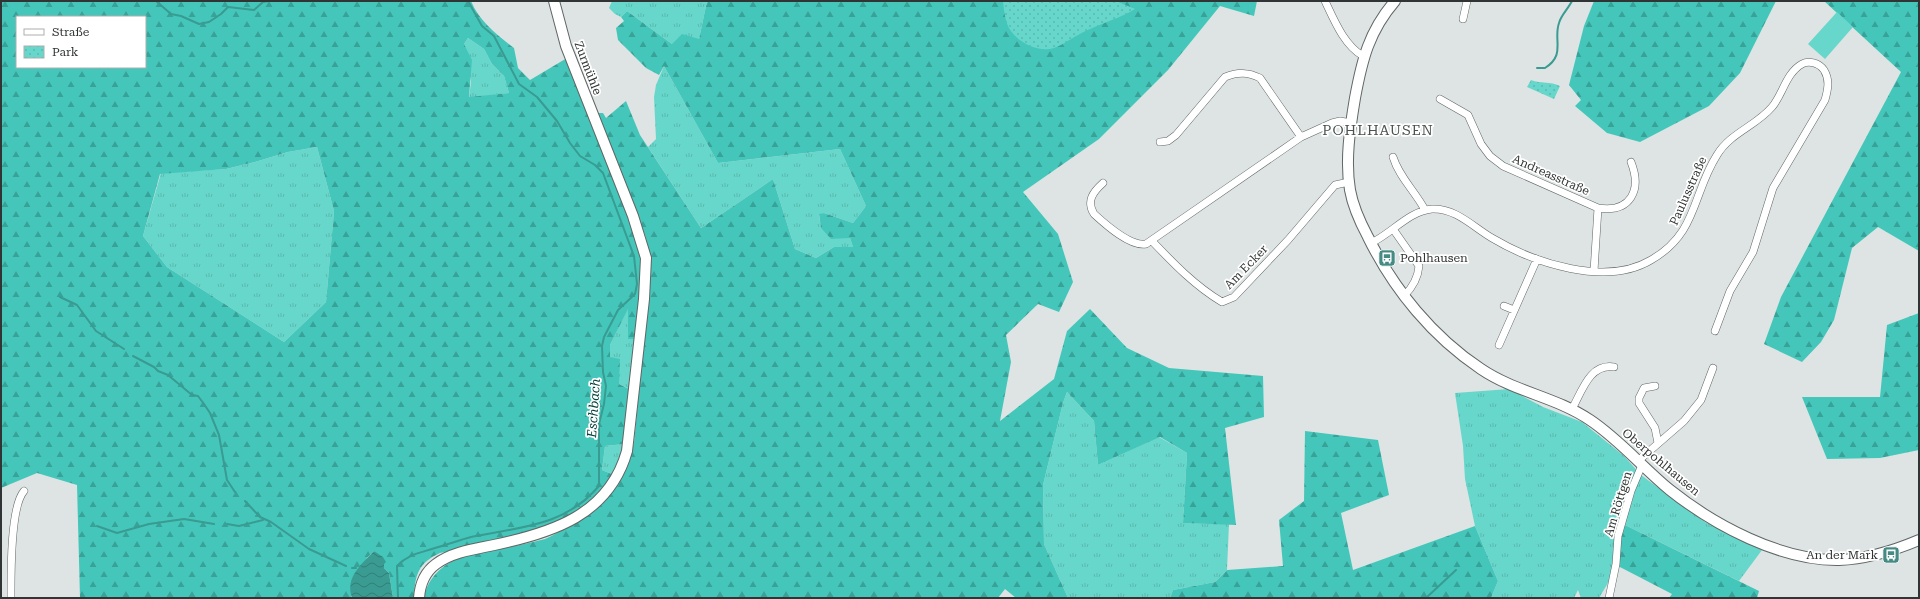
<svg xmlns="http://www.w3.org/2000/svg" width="1920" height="599" font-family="'Roboto Serif',serif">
	<defs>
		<pattern id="grass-tufts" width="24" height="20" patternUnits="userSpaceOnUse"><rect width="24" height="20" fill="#67d7cb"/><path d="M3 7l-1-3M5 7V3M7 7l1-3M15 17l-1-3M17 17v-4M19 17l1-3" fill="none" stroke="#5ab9af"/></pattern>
		<pattern id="forest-firs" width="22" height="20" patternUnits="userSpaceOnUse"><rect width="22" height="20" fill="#44c7ba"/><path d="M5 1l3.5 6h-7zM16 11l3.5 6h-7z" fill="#39a298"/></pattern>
		<pattern id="park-dots" width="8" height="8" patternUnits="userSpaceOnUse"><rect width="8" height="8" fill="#67d7cb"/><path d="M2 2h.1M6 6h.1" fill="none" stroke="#5ab9af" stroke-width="1.8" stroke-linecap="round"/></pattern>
		<pattern id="water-waves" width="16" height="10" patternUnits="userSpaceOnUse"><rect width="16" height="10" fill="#399b91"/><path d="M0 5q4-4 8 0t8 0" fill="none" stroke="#317f77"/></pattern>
	</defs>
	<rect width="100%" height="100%" fill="#dde4e3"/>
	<!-- grass -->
	<path fill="url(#grass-tufts)" d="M 612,1 L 707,1 L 699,39 L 672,44 L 627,11 L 621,17 L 615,14 L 609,8 Z
		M 468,38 L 484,49 L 492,64 L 504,76 L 509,93 L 469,98 L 471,81 L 464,44 Z
		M 664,66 L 718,163 L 840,149 L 866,206 L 853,223 L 824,213 L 819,215 L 821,228 L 850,238 L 853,247 L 834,247 L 816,258 L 795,249 L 773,179 L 701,228 L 648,147 L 656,139 L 654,97 L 656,85 Z
		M 317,147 L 334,211 L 326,302 L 284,342 L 167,267 L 143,236 L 161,173 L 226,169 L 255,162 L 288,152 Z
		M 628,308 L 628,339 L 636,339 L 631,390 L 619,384 L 609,357 L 610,345 Z
		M 1509,389 L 1543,407 L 1582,422 L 1624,456 L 1641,475 L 1705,522 L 1762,550 L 1739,581 L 1625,525 L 1618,566 L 1599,598 L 1581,598 L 1578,590 L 1574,598 L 1491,598 L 1498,581 L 1475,526 L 1465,479 L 1463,446 L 1455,393 Z
		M 1067,392 L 1094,421 L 1098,465 L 1159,437 L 1187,453 L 1183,523 L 1229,524 L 1227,570 L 1215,582 L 1173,590 L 1170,598 L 1068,598 L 1044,544 L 1043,485 L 1063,403 Z
		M 624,444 L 614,475 L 602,470 L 605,446 Z"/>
	<!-- forest -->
	<path fill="url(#forest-firs)" fill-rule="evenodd" d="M 1,1 L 471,1 C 479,21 497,35 514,48 L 518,68 L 530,80 L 567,58 L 591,124 L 625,207 L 643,260 L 636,339 L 628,339 L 628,309 L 610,345 L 610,357 L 620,359 L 619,384 L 631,390 L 624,444 L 605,446 L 602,470 L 614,475 C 577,533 501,540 440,553 C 418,563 415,575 414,598 L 393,598 L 389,573 L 384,568 L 384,564 L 374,551 L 367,558 L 351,596 L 352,598 L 80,598 L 77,485 L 37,473 L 1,488 ZM 17,17 L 145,17 L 145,67 L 17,67 ZM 468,38 L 484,49 L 492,64 L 504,76 L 509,93 L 469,97 L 472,60 L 464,44 ZM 317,147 L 334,211 L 326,302 L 284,342 L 167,267 L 143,236 L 160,174 L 226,169 L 255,162 L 288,152 Z
		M 707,1 L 1257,1 L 1254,16 L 1220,6 L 1168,70 L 1099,139 L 1023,192 L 1058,234 L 1073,282 L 1059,312 L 1038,304 L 1006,335 L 1011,362 L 1000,421 L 1054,379 L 1067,331 L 1090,309 L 1127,348 L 1169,368 L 1263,376 L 1264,417 L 1225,428 L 1236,525 L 1183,523 L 1187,453 L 1160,437 L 1098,465 L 1094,421 L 1067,392 L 1063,403 L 1043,485 L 1044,544 L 1068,598 L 1016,598 L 1005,589 L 998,598 L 424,598 C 428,577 442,565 461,557 C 489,551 518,546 545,539 C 552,536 560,531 567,528 C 603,509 625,483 634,443 L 648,301 L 649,251 L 645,235 L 596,113 L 603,113 L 606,118 L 626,101 L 640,135 L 701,228 L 773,179 L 795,249 L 816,258 L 834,247 L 853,247 L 850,238 L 831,239 L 821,228 L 819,214 L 824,213 L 853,223 L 866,206 L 840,149 L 718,163 L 664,66 L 659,75 L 646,68 L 618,40 L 616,28 L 624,21 L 621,17 L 627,11 L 672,44 L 682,34 L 699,39 Z
		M 1594,1 L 1776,1 L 1740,73 L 1709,106 L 1640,142 L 1607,133 L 1575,106 L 1581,100 L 1569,85 L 1584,26 Z
		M 1824,1 L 1919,1 L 1919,251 L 1878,227 L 1852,248 L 1834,320 L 1821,342 L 1802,362 L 1764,344 L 1781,297 L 1901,72 Z
		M 1919,313 L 1919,450 L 1880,458 L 1827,459 L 1802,397 L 1880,397 L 1887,325 Z
		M 1305,431 L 1378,440 L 1389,495 L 1341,513 L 1353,570 L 1475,526 L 1498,581 L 1491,598 L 1170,598 L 1173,590 L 1215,582 L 1227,570 L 1283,566 L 1279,520 L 1304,501 Z
		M 1625,525 L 1759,591 L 1757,598 L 1669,598 L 1672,594 L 1618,566 L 1620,538 Z"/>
	<!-- park -->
	<path fill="url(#park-dots)" d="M 1003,1 L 1116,1 L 1135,9 C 1120,18 1105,22 1090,29 C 1077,34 1067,43 1054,48 C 1038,53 1017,42 1009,28 C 1005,20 1004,10 1003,1 Z
		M 1531,80 C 1541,84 1550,81 1560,86 L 1554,99 L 1527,87 Z"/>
	<!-- garden -->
	<path fill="#67d7cb" d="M 1837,12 L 1853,27 L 1825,59 L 1808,44 Z"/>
	<!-- water -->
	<path fill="url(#water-waves)" d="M 374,551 L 383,557 L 386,562 L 384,564 L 384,568 L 389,573 L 393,598 L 352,598 C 345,577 361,565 374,551 Z"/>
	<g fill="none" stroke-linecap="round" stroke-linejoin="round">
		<!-- stream -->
		<path stroke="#399b91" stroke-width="2" d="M 156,1 L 171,14 L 181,16 L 199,24 L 209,22 L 221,14 L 228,7 L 254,10 L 263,2 L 269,1
			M 1537,68 L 1545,68 C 1566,55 1553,40 1559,23 C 1561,15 1568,9 1572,1
			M 60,297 L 77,305 L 96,331 L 124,349
			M 133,356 L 154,367 L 158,371 L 168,375 L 192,395 L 198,396 L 204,404 L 210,413 L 219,435 L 227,480 L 235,492
			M 245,501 L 260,517 L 271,522 L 309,549 L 346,566
			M 227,524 L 239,526 L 263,520
			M 97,526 L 117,533 L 149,524 L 184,519 L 214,524
			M 352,568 L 356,568
			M 398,598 L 397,566 C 408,554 420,553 435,548 C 447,545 459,540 471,537 C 519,527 564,527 599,486 L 599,424 L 604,404 L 606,386 L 603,372 L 602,346 L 604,337 L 618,310 L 635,294 L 637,284 L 634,256 L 603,173 L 595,165 L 580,156 L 570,143 L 557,121 L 537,97 L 519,84 L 494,36 L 482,26 L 468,1
			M 1426,598 L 1456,570"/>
		<defs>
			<path id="street" d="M 1325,1 C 1334,20 1344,45 1363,56
				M 1463,19 L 1467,1
				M 1440,99 L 1468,115 L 1481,144 L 1490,156 L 1503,166 L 1598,208 C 1631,213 1642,190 1631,162
				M 1160,142 L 1168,141 L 1176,135 L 1225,77 C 1238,72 1248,72 1260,78 L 1301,137
				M 1393,157 C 1399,177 1415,191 1425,210
				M 1103,183 C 1093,192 1086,201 1094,214 C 1105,224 1130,247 1146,244 L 1301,137 L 1332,123 L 1340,121 L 1351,123
				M 1393,229 L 1419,266 C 1418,278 1413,287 1404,296
				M 1152,241 C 1173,263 1195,286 1222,302 L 1234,297 L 1288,240 L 1335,185 L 1349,182
				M 1371,243 C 1391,234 1409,211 1432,209 C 1456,208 1473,227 1492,238 C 1534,263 1606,287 1651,260 C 1698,233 1692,194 1717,155 C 1730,133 1756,126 1772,107 C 1783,94 1786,73 1802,64 C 1809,60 1819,63 1824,70 C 1830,80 1828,89 1825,100 L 1773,188 L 1753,252 L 1730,291 L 1715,331
				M 1594,271 L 1598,208
				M 1504,306 L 1514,310
				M 1499,345 L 1537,259
				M 1655,386 L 1644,388 L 1639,398 L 1639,403 L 1655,428 L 1658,443
				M 1572,409 C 1582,391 1590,363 1614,367
				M 1638,461 L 1684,421 L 1701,400 L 1713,368
				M 11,598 C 11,576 10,507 24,491
				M 1609,598 L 1616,564 L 1618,536 L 1631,491 L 1642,465"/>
			<path id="secondary" d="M 1395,1 C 1369,31 1362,60 1355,98 C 1350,128 1345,160 1350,190 C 1353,207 1360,222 1368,237 C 1394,290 1433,337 1481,369 C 1515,392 1556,397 1590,420 C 1620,440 1643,468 1670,490 C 1714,525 1781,561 1839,560 C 1867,559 1893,551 1919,540
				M 419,598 C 420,584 425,572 436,564 C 452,552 475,549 494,545 C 552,533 609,515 627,451 L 644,299 L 646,258 L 633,216 L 566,46 L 554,1"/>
		</defs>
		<!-- street casing -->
		<use href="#street" stroke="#5f6665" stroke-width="8"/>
		<!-- secondary casing -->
		<use href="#secondary" stroke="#5f6665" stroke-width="12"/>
		<!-- street -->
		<use href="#street" stroke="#fff" stroke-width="7"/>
		<!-- secondary -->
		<use href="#secondary" stroke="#fff" stroke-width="10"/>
	</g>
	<!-- icons -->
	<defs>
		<symbol id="bus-square" viewBox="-11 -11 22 22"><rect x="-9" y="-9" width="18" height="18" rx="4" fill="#458b83" stroke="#fff"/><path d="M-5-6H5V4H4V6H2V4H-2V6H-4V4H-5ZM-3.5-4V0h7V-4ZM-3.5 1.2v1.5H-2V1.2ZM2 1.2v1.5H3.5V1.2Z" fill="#fff"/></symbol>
	</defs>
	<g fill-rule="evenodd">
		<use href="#bus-square" x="1377" y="248" width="20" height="20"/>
		<use href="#bus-square" x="1881" y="545" width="20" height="20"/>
	</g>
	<g text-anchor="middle" stroke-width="3.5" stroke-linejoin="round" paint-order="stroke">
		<!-- street labels -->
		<g font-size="12" fill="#313434" stroke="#fff">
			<text transform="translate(588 68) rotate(69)" y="4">Zurmühle</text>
			<text transform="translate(1551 175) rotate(24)" y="4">Andreasstraße</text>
			<text transform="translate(1688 191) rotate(-66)" y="4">Paulusstraße</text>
			<text transform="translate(1246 267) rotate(-46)" y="4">Am Ecker</text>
			<text transform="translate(1661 462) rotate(40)" y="4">Oberpohlhausen</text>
			<text transform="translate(1618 504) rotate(-73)" y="4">Am Röttgen</text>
		</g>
		<!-- poi labels -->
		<g font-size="12" fill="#313434" stroke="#fff" text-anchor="start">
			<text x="1400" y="262">Pohlhausen</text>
			<text x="1878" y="559" text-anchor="end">An der Mark</text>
		</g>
		<!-- water labels -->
		<g font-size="13" font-style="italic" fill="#06423d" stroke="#fff">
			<text transform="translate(593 408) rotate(-86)" y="5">Eschbach</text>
		</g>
		<!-- quarter labels -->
		<g font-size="14" letter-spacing="1" fill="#4c5251" stroke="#fff">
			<text x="1378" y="135">POHLHAUSEN</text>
		</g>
	</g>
	<!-- border -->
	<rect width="1920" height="599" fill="none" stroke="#313434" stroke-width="4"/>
	<!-- legend -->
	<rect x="16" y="16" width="130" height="52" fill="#ffffff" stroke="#adaeae"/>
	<rect x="24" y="29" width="20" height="6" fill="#ffffff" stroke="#adaeae"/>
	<text x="52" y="36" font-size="12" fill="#313434">Straße</text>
	<rect x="24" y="46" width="20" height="12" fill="url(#park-dots)" stroke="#adaeae"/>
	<text x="52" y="56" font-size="12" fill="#313434">Park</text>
</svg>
